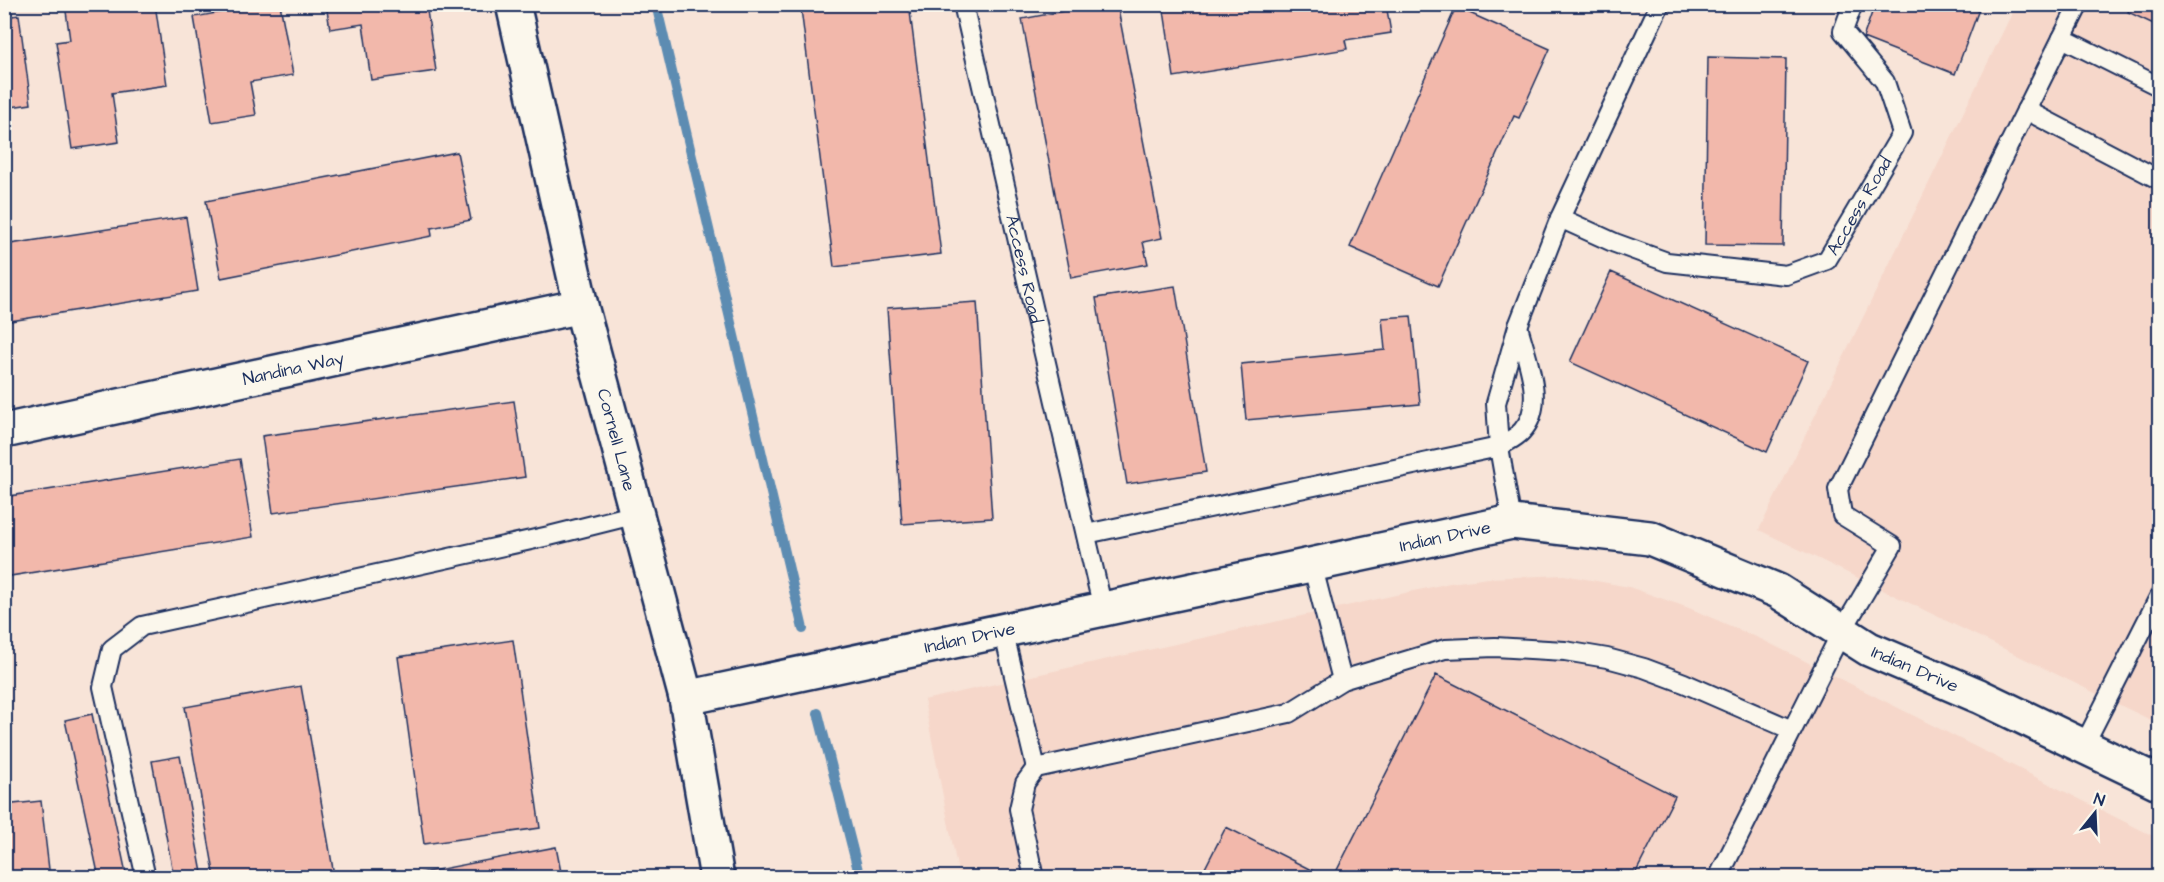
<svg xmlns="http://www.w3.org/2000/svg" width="2164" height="882" font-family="'Architects Daughter',sans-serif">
	<rect width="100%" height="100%" fill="#f8e4d8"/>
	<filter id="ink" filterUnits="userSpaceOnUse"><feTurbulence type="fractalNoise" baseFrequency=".0167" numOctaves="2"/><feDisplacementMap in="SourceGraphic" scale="12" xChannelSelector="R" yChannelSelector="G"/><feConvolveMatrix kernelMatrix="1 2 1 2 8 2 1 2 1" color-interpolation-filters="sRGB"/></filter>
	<g filter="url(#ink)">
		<!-- built -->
		<path fill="#f6d7ca" d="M 2016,5 L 2159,5 L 2159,724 L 1759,530 Z
			M 1564,575 L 1629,587 L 1689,608 L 1763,640 L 2159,839 L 2159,877 L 959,877 L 924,700 L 1450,583 L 1489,578 Z"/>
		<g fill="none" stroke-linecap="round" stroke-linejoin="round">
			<!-- stream -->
			<path stroke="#5d8cb2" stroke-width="10" d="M 656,4 L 803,629
				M 818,713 L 860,878"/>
		</g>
		<!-- building -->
		<path fill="#f2b8ab" stroke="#1b2f5e" stroke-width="1.5" d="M 65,4 L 155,4 L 167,85 L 112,93 L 119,142 L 72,149 L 56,42 L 70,40 Z
			M 222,4 L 280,4 L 293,75 L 250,82 L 256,115 L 212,122 L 194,17 L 223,12 Z
			M 326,4 L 426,4 L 436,71 L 371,80 L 363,24 L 330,29 Z
			M 837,4 L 909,4 L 941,254 L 834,267 L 801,9 Z
			M 1101,4 L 1117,4 L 1162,238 L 1143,242 L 1148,264 L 1071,278 L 1022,19 Z
			M 1163,4 L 1386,4 L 1391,33 L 1345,40 L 1347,49 L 1174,77 Z
			M 1875,4 L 1981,4 L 1955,74 L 1863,38 Z
			M 2132,4 L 2160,4 L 2160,27 L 2128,12 Z
			M 1456,7 L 1550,49 L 1519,118 L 1514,116 L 1438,286 L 1350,247 Z
			M 19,15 L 31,104 L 4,108 L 4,17 Z
			M 1708,57 L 1786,59 L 1783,246 L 1705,245 Z
			M 457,152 L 471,220 L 431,228 L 432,236 L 221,278 L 206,201 Z
			M 186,217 L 198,291 L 4,322 L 4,245 Z
			M 1611,272 L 1808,361 L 1767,452 L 1570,362 Z
			M 1175,286 L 1206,472 L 1127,484 L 1096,298 Z
			M 977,302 L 992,518 L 902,524 L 887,308 Z
			M 1411,316 L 1420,404 L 1246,420 L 1241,364 L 1385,350 L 1382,318 Z
			M 514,401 L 525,477 L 273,513 L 262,436 Z
			M 240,459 L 253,537 L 4,577 L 4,497 Z
			M 513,640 L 540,828 L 424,844 L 398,657 Z
			M 1436,675 L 1675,796 L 1633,878 L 1333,878 Z
			M 301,686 L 334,875 L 319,878 L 215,878 L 185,707 Z
			M 92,714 L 127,878 L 99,878 L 65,720 Z
			M 180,756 L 203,878 L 174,878 L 152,761 Z
			M 41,801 L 50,878 L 4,878 L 4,805 Z
			M 1226,827 L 1327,878 L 1200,878 Z
			M 556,847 L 562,877 L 422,878 L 421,873 Z"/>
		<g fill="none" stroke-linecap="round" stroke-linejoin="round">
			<defs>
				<g id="lane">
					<path id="s1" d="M 963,4 L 1103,609"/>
					<path d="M 2079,4 L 2062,38 L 2160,87"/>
					<path d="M 2026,110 L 2160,180"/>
					<path id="s2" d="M 1560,218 L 1615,243 L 1667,262 L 1786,275 L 1827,260 L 1902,133 L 1885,82 L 1843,31 L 1853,4"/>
					<path d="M 1512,522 L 1499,447 L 1496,403 L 1518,326 L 1560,218 L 1660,4"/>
					<path d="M 1086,534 L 1499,447 C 1506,442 1516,438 1522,431 C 1547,404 1526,358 1518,326"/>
					<path d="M 1312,564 L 1342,680"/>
					<path d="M 1003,630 L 1036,768"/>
					<path d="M 2084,745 L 2160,595"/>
					<path d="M 146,878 L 103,687 L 112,649 L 142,626 L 549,536 L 637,514"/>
					<path d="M 1034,878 L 1019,809 L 1025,783 L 1036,768 L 1289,713 L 1342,680 L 1445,649 L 1495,647 L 1565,651 L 1607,658 L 1644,668 L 1684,683 L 1792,730"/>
					<path d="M 1718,878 L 1842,631 L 1892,546 L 1842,515 L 1838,489 L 2062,38"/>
				</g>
				<g id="street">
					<path id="s3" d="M 513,4 L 581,306 L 686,698 L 717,878"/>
					<path id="s4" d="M 4,431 L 581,306"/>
					<path id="s5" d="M 686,698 L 1512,522 L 1650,538 L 1778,591 L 1869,649 L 1979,696 L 2160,783"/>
				</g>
			</defs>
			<!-- lane casing -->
			<use href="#lane" stroke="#1b2f5e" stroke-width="22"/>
			<!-- street casing -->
			<use href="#street" stroke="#1b2f5e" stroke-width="38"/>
			<!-- lane -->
			<use href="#lane" stroke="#fbf7ec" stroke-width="18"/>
			<!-- street -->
			<use href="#street" stroke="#fbf7ec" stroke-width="33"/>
		</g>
	</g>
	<g text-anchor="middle" stroke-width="6" stroke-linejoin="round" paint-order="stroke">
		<!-- street labels -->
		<g font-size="18" fill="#1b2f5e" stroke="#fbf7ec">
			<text dy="6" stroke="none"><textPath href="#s2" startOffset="342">Access Road</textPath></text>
			<text dy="6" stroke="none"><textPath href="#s1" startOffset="272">Access Road</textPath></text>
			<text dy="6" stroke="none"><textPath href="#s4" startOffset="296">Nandina Way</textPath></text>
			<text dy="6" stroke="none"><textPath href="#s3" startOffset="448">Cornell Lane</textPath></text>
			<text dy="6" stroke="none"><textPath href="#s5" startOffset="776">Indian Drive</textPath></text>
			<text dy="6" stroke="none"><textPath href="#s5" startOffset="290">Indian Drive</textPath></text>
			<text dy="6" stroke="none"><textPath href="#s5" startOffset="1280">Indian Drive</textPath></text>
		</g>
	</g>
	<!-- margin -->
	<rect width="2164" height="882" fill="none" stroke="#fbf7ec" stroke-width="24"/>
	<rect x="12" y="12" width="2140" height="858" fill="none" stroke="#1b2f5e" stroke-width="2" filter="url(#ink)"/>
	<!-- north arrow -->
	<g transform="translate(2095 813) rotate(18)" stroke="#fbf7ec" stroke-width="4.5" paint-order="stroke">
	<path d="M0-4.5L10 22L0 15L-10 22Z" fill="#1b2f5e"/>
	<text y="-9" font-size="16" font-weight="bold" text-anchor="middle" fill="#1b2f5e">N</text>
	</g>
</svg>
